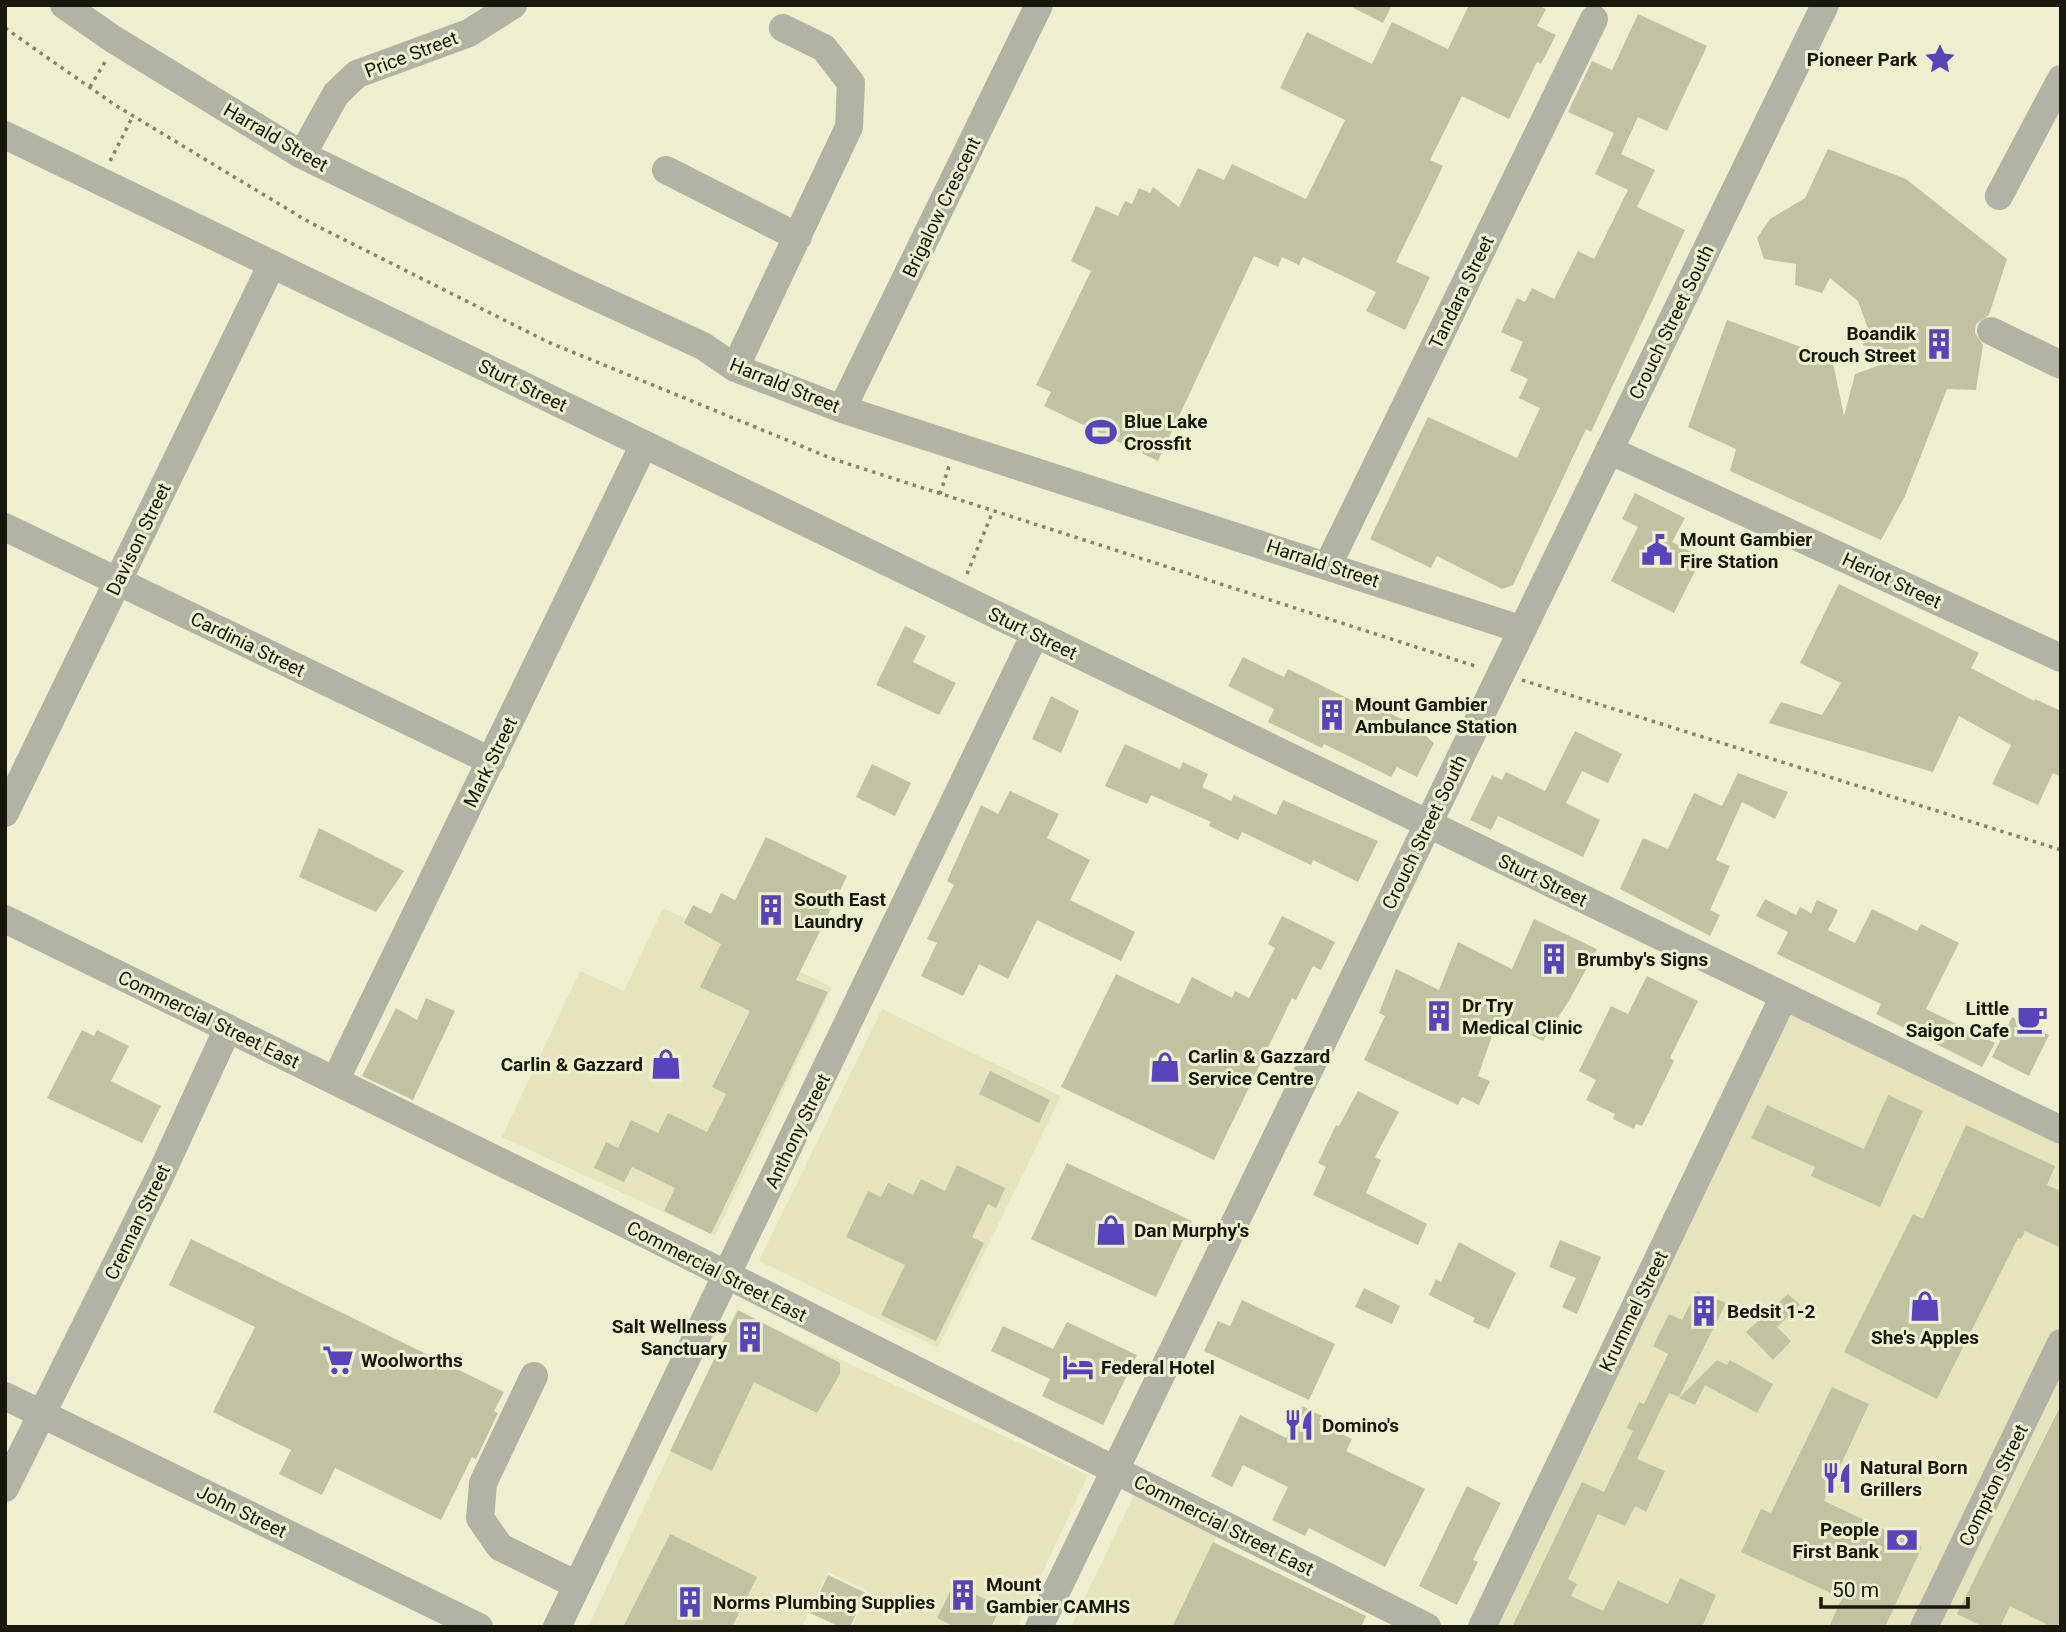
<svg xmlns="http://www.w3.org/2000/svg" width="2066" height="1632" font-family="Roboto,sans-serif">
	<rect width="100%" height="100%" fill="#efefcf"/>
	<!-- built -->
	<path fill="#e5e4bd" d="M 663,908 L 832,987 L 715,1236 L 502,1137 L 580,971 L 624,991 Z
		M 1784,996 L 2061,1130 L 2061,1627 L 1482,1627 Z
		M 882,1009 L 1061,1096 L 938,1348 L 759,1261 Z
		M 736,1311 L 1088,1475 L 1017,1627 L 852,1627 L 868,1591 L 828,1572 L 802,1627 L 588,1627 Z
		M 1134,1495 L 1218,1533 L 1172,1627 L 1071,1627 Z"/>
	<!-- building -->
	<path fill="#c2c2a3" d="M 1348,5 L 1392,5 L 1383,23 Z
		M 1469,5 L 1538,5 L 1546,9 L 1537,26 L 1556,35 L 1541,64 L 1537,62 L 1509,119 L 1462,96 L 1430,160 L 1443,166 L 1396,262 L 1430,277 L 1405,330 L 1366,311 L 1376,292 L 1303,257 L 1299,265 L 1282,257 L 1278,267 L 1254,256 L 1158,461 L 1044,406 L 1051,392 L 1036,385 L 1091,271 L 1071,261 L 1096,206 L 1118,216 L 1125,201 L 1132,204 L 1139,188 L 1150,193 L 1153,187 L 1179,207 L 1198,168 L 1224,180 L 1232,164 L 1306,199 L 1345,120 L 1280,88 L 1307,32 L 1372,64 L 1392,22 L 1448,49 Z
		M 1638,14 L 1707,46 L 1667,131 L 1638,117 L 1621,154 L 1655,170 L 1637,207 L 1685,230 L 1591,432 L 1586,429 L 1513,585 L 1502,589 L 1437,556 L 1431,568 L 1370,539 L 1428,417 L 1517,458 L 1540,408 L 1519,398 L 1528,379 L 1510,371 L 1523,342 L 1501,332 L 1517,298 L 1525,302 L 1532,288 L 1554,299 L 1578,251 L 1594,259 L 1628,190 L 1595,174 L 1614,133 L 1568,112 L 1592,61 L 1612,70 Z
		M 1828,149 L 1906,179 L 2007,259 L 1989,315 L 1976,324 L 1975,333 L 1983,345 L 1976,390 L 1947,389 L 1905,496 L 1881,540 L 1730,471 L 1736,449 L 1688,427 L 1727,320 L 1832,358 L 1844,416 L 1855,374 L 1894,360 L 1863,345 L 1868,329 L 1858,301 L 1830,278 L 1822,293 L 1795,285 L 1796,264 L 1764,259 L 1757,238 L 1770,219 L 1805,198 Z
		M 1635,493 L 1685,518 L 1672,542 L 1702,557 L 1674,613 L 1611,581 L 1638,527 L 1622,519 Z
		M 1839,584 L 1979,653 L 1971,668 L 2034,701 L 2035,699 L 2061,711 L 2061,777 L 2053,773 L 2038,805 L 1992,784 L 2011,745 L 1959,716 L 1933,772 L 1769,723 L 1781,702 L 1822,715 L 1841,683 L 1800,663 Z
		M 905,626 L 926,636 L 913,662 L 956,683 L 939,715 L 876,685 Z
		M 1243,657 L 1284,677 L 1288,669 L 1353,701 L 1356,697 L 1414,725 L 1434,743 L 1417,777 L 1397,767 L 1391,777 L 1324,744 L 1322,748 L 1268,722 L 1274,709 L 1228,686 Z
		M 1051,696 L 1079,711 L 1061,753 L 1032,739 Z
		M 1575,731 L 1622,754 L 1608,783 L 1582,771 L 1566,803 L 1600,820 L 1583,857 L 1498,816 L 1491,830 L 1470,820 L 1492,775 L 1502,780 L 1506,772 L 1545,791 Z
		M 1125,744 L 1180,769 L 1183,762 L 1208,774 L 1202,787 L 1231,801 L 1234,795 L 1276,815 L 1283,800 L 1378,841 L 1358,882 L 1313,860 L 1311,865 L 1242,832 L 1238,840 L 1209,826 L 1211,822 L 1151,795 L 1147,804 L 1105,786 Z
		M 872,764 L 911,783 L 895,816 L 856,797 Z
		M 1738,773 L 1788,792 L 1775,819 L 1742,802 L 1716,860 L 1730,866 L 1710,910 L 1720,915 L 1710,936 L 1620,889 L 1643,838 L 1668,849 L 1694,793 L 1722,806 Z
		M 1010,791 L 1059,814 L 1047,838 L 1090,860 L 1070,900 L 1135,932 L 1121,961 L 1037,920 L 1008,979 L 979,964 L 963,996 L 921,976 L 937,943 L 927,939 L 954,885 L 947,881 L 981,805 L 998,814 Z
		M 319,828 L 404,871 L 376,912 L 299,877 Z
		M 766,837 L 847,876 L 796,980 L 828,992 L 711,1234 L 664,1211 L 675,1188 L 632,1167 L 624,1182 L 594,1168 L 606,1142 L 618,1148 L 631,1120 L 658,1133 L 668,1113 L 707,1132 L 726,1094 L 712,1087 L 750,1011 L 700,987 L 721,944 L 684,923 L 693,905 L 711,914 L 721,893 L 735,900 Z
		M 1765,899 L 1796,915 L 1800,907 L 1811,913 L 1817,900 L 1838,910 L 1828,930 L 1855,943 L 1872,909 L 1917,931 L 1921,924 L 1959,943 L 1926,1009 L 1995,1043 L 1982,1067 L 1876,1014 L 1881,1004 L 1777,954 L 1788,932 L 1756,916 Z
		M 1282,916 L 1335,942 L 1321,970 L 1313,966 L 1296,1000 L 1292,998 L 1214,1160 L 1061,1087 L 1116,974 L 1179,1004 L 1192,977 L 1232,998 L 1235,991 L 1249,998 L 1275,948 L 1268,944 Z
		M 1534,919 L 1597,949 L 1570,999 L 1543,1041 L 1498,1019 L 1478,1076 L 1490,1081 L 1479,1105 L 1462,1097 L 1458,1105 L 1364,1060 L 1385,1016 L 1379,1013 L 1396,969 L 1439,990 L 1458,942 L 1512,969 Z
		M 1647,976 L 1698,1001 L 1670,1058 L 1674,1061 L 1642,1126 L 1636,1124 L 1634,1129 L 1613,1119 L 1615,1114 L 1586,1100 L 1596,1080 L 1579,1071 L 1611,1006 L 1628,1014 Z
		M 426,998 L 455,1011 L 413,1100 L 362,1076 L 396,1008 L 417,1020 Z
		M 2012,1017 L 2049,1035 L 2029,1076 L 1992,1057 Z
		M 82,1030 L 94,1036 L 97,1030 L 129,1046 L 111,1081 L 161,1106 L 142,1143 L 47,1098 Z
		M 990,1071 L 1050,1100 L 1039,1123 L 979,1094 Z
		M 1358,1091 L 1399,1112 L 1375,1157 L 1381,1160 L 1366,1193 L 1427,1224 L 1418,1245 L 1313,1195 L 1326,1167 L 1318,1163 L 1336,1125 L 1339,1126 Z
		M 1888,1095 L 1923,1111 L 1880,1207 L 1811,1176 L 1815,1167 L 1751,1138 L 1767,1105 L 1864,1149 Z
		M 1966,1125 L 2055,1166 L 2047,1185 L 2061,1191 L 2061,1248 L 2025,1231 L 2021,1239 L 2018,1238 L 1937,1399 L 1844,1352 L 1913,1214 L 1923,1219 Z
		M 1067,1163 L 1192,1221 L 1156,1297 L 1031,1239 Z
		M 957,1165 L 1005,1188 L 996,1208 L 988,1204 L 972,1237 L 984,1243 L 936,1341 L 881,1315 L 905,1265 L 846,1237 L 868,1191 L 881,1197 L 888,1183 L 913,1195 L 921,1179 L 945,1191 Z
		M 191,1239 L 504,1392 L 494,1411 L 498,1413 L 476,1459 L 472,1457 L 441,1520 L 335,1468 L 322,1495 L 279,1474 L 291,1450 L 213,1412 L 255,1327 L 169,1285 Z
		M 1560,1240 L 1601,1257 L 1577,1314 L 1562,1307 L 1576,1278 L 1549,1267 Z
		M 1459,1242 L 1516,1273 L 1489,1329 L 1473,1322 L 1475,1318 L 1429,1295 L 1436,1279 L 1441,1282 Z
		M 1364,1288 L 1400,1306 L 1392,1324 L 1355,1307 Z
		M 1697,1291 L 1726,1303 L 1679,1397 L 1669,1393 L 1637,1459 L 1665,1471 L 1646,1512 L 1635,1506 L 1625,1526 L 1598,1514 L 1568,1579 L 1577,1584 L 1571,1596 L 1603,1611 L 1618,1581 L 1668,1604 L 1680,1578 L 1716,1595 L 1702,1627 L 1512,1627 L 1582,1482 L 1604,1492 L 1633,1431 L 1627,1428 L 1639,1402 L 1644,1404 L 1668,1354 L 1653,1346 L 1669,1314 L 1682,1320 Z
		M 1788,1294 L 1800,1305 L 1777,1327 L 1791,1341 L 1773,1360 L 1746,1332 Z
		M 1242,1300 L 1335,1344 L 1309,1400 L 1204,1351 L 1218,1321 L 1230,1326 Z
		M 738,1310 L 840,1363 L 840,1374 L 817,1413 L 754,1382 L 712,1471 L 670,1451 Z
		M 1067,1322 L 1137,1355 L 1103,1425 L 1042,1396 L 1050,1379 L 991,1351 L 1003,1326 L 1053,1349 Z
		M 1717,1360 L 1727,1365 L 1730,1360 L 1773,1384 L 1757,1413 L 1705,1385 L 1695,1405 L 1679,1398 Z
		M 1832,1387 L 1869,1404 L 1824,1501 L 1922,1547 L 1885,1627 L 1829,1627 L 1842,1598 L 1741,1552 L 1761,1509 L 1771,1513 Z
		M 2061,1405 L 2061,1627 L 2052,1627 L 2010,1606 L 2000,1627 L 1984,1627 L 1957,1614 Z
		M 1302,1406 L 1322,1416 L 1319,1423 L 1352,1439 L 1346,1451 L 1425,1489 L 1385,1567 L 1309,1528 L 1305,1536 L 1272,1520 L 1288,1487 L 1243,1465 L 1232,1487 L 1211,1476 L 1240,1415 L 1286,1438 Z
		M 1467,1486 L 1501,1503 L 1473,1560 L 1478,1562 L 1457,1605 L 1419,1586 Z
		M 670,1534 L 757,1577 L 732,1627 L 623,1627 Z
		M 1213,1542 L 1366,1616 L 1361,1627 L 1172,1627 Z
		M 828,1575 L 866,1593 L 850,1627 L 840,1627 L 810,1613 Z
		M 954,1584 L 1001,1607 L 991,1627 L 955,1627 L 937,1618 Z"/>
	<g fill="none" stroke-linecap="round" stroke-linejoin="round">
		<!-- path -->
		<path stroke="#85856f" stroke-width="3.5" stroke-dasharray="3.5 5" stroke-linecap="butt" d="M 5,28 L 115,105 L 309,222 L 548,342 L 833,459 L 1478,667
			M 90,87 L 105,62
			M 110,161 L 133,116
			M 940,494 L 949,466
			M 967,574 L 993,511
			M 1522,680 L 2061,850"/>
		<!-- minor -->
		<path stroke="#b2b2a5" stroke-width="28" d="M 64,5 L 113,39 L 302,155 L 570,285 L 703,346 L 735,368 L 842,409 L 1520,629
			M 5,135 L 2061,1130
			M 302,155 L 336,94 L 357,74 L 469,33 L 513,5
			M 666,170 L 798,237
			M 1999,196 L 2061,79
			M 1991,331 L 2061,365
			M 735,368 L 849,127 L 851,83 L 824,48 L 783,28
			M 842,409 L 1039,5
			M 1609,450 L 2061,658
			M 5,527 L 491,761
			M 1328,565 L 1594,19
			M 5,813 L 272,264
			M 5,919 L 578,1200 L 1427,1627
			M 335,1081 L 644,444
			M 534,1376 L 483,1483 L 480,1518 L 500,1547 L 577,1585
			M 5,1396 L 479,1627
			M 5,1488 L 160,1176 L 228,1028
			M 557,1627 L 1035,634
			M 1039,1627 L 1825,5
			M 1482,1627 L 1784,996
			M 1924,1627 L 2061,1343"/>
	</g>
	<!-- icons -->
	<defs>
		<symbol id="sight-bare" viewBox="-9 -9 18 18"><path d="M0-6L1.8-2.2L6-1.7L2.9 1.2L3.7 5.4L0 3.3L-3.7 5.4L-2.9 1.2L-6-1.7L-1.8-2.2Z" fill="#5a42ba" stroke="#efefcf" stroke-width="2.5" paint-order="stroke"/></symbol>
		<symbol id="building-bare" viewBox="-9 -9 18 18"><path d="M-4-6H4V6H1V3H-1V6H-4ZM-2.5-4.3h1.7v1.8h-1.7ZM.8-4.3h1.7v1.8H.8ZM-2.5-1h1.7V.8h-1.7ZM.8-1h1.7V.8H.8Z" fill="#5a42ba" stroke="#efefcf" stroke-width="2.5" paint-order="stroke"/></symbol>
		<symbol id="stadium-bare" viewBox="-9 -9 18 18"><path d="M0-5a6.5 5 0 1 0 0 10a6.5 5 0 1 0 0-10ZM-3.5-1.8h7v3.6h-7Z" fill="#5a42ba" stroke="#efefcf" stroke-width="2.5" paint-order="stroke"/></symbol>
		<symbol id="civic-bare" viewBox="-9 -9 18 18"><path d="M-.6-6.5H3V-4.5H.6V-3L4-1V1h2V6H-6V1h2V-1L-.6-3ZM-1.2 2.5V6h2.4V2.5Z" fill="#5a42ba" stroke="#efefcf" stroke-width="2.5" paint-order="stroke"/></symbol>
		<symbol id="cafe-bare" viewBox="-9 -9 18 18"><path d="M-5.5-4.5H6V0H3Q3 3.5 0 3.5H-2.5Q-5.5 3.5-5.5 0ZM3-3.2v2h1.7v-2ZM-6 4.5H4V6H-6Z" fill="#5a42ba" stroke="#efefcf" stroke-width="2.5" paint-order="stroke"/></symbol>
		<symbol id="shop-bare" viewBox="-9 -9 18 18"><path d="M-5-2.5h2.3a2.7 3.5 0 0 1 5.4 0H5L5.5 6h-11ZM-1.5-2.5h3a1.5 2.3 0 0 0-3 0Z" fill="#5a42ba" stroke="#efefcf" stroke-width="2.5" paint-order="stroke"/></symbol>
		<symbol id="supermarket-bare" viewBox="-9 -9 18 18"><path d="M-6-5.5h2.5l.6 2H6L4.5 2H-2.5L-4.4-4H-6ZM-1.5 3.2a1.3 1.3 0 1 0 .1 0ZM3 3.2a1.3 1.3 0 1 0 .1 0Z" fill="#5a42ba" stroke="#efefcf" stroke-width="2.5" paint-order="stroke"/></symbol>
		<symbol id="hotel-bare" viewBox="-9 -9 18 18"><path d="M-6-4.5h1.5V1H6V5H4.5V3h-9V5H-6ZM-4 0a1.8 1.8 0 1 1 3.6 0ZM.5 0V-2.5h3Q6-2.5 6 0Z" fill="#5a42ba" stroke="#efefcf" stroke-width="2.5" paint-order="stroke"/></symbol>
		<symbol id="restaurant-bare" viewBox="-9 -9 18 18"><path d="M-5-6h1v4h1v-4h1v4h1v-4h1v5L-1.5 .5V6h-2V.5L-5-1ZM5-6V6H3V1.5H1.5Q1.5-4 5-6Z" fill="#5a42ba" stroke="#efefcf" stroke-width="2.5" paint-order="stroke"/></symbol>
		<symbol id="bank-bare" viewBox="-9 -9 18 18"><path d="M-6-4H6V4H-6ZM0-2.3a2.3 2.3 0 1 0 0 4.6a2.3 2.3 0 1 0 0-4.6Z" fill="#5a42ba" stroke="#efefcf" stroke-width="2.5" paint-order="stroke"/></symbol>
	</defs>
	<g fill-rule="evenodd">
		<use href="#sight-bare" x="1918" y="37" width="44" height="44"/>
		<use href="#building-bare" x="1917" y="322" width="44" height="44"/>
		<use href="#stadium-bare" x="1079" y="410" width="44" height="44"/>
		<use href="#civic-bare" x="1635" y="528" width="44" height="44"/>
		<use href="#building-bare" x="1310" y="693" width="44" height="44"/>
		<use href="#building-bare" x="749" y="888" width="44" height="44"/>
		<use href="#building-bare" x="1532" y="937" width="44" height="44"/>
		<use href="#building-bare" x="1417" y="994" width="44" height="44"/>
		<use href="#cafe-bare" x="2010" y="997" width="44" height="44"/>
		<use href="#shop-bare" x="644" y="1042" width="44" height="44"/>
		<use href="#shop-bare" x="1143" y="1045" width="44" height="44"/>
		<use href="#shop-bare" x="1089" y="1208" width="44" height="44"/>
		<use href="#shop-bare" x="1903" y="1284" width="44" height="44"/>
		<use href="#building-bare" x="1682" y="1289" width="44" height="44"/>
		<use href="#building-bare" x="728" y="1315" width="44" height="44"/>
		<use href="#supermarket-bare" x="316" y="1338" width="44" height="44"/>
		<use href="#hotel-bare" x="1056" y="1345" width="44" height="44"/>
		<use href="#restaurant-bare" x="1277" y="1403" width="44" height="44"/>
		<use href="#restaurant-bare" x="1815" y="1456" width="44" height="44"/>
		<use href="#bank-bare" x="1880" y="1518" width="44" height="44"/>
		<use href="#building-bare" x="941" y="1573" width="44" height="44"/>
		<use href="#building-bare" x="668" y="1580" width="44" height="44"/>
	</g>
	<g text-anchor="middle" stroke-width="6" stroke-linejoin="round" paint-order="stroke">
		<!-- street labels -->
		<g font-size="19" fill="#18170c" stroke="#efefcf">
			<text transform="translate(411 54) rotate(-21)" y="7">Price Street</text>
			<text transform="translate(276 137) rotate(30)" y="7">Harrald Street</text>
			<text transform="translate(941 207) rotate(-64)" y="7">Brigalow Crescent</text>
			<text transform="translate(1461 292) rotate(-64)" y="7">Tandara Street</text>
			<text transform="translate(1671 322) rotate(-64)" y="7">Crouch Street South</text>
			<text transform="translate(523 385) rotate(26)" y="7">Sturt Street</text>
			<text transform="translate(785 385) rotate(22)" y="7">Harrald Street</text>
			<text transform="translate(138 539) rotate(-64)" y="7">Davison Street</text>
			<text transform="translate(1323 563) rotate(18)" y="7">Harrald Street</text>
			<text transform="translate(1892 580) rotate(25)" y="7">Heriot Street</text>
			<text transform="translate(1033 633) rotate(26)" y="7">Sturt Street</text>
			<text transform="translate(248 644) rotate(26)" y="7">Cardinia Street</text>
			<text transform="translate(490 762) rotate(-64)" y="7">Mark Street</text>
			<text transform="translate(1424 832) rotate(-64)" y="7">Crouch Street South</text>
			<text transform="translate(1543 880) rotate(26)" y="7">Sturt Street</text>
			<text transform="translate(209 1019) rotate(26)" y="7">Commercial Street East</text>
			<text transform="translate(797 1131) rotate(-64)" y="7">Anthony Street</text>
			<text transform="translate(137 1222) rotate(-64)" y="7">Crennan Street</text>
			<text transform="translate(717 1271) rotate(27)" y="7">Commercial Street East</text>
			<text transform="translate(1633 1311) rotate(-64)" y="7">Krummel Street</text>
			<text transform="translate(1993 1485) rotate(-64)" y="7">Compton Street</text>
			<text transform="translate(242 1511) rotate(26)" y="7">John Street</text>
			<text transform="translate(1224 1525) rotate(27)" y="7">Commercial Street East</text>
		</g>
		<!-- poi labels -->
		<g font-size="19" font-weight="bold" fill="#18170c" stroke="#efefcf" text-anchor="start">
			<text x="1917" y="66" text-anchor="end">Pioneer Park</text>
			<text x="1916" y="340" text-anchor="end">Boandik<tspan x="1916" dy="22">Crouch Street</tspan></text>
			<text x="1124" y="428">Blue Lake<tspan x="1124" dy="22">Crossfit</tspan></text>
			<text x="1680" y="546">Mount Gambier<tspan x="1680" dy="22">Fire Station</tspan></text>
			<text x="1355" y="711">Mount Gambier<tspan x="1355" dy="22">Ambulance Station</tspan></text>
			<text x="794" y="906">South East<tspan x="794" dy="22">Laundry</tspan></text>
			<text x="1577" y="966">Brumby's Signs</text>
			<text x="1462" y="1012">Dr Try<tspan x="1462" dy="22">Medical Clinic</tspan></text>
			<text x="2009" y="1015" text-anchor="end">Little<tspan x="2009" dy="22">Saigon Cafe</tspan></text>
			<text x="1188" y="1063">Carlin &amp; Gazzard<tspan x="1188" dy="22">Service Centre</tspan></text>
			<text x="643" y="1071" text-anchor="end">Carlin &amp; Gazzard</text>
			<text x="1134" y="1237">Dan Murphy's</text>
			<text x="1727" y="1318">Bedsit 1-2</text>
			<text x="727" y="1333" text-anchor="end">Salt Wellness<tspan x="727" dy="22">Sanctuary</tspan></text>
			<text x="1925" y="1344" text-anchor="middle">She's Apples</text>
			<text x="361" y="1367">Woolworths</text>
			<text x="1101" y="1374">Federal Hotel</text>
			<text x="1322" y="1432">Domino's</text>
			<text x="1860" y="1474">Natural Born<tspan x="1860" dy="22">Grillers</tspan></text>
			<text x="1879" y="1536" text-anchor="end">People<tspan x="1879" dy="22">First Bank</tspan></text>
			<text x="986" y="1591">Mount<tspan x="986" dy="22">Gambier CAMHS</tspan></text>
			<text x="713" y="1609">Norms Plumbing Supplies</text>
		</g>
	</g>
	<!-- border -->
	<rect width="2066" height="1632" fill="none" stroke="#18170c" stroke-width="14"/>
	<!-- scale -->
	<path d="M1821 1597v10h147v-10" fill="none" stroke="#18170c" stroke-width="3.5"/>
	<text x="1832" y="1597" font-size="21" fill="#18170c" stroke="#efefcf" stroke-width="5" paint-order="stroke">50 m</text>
</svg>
